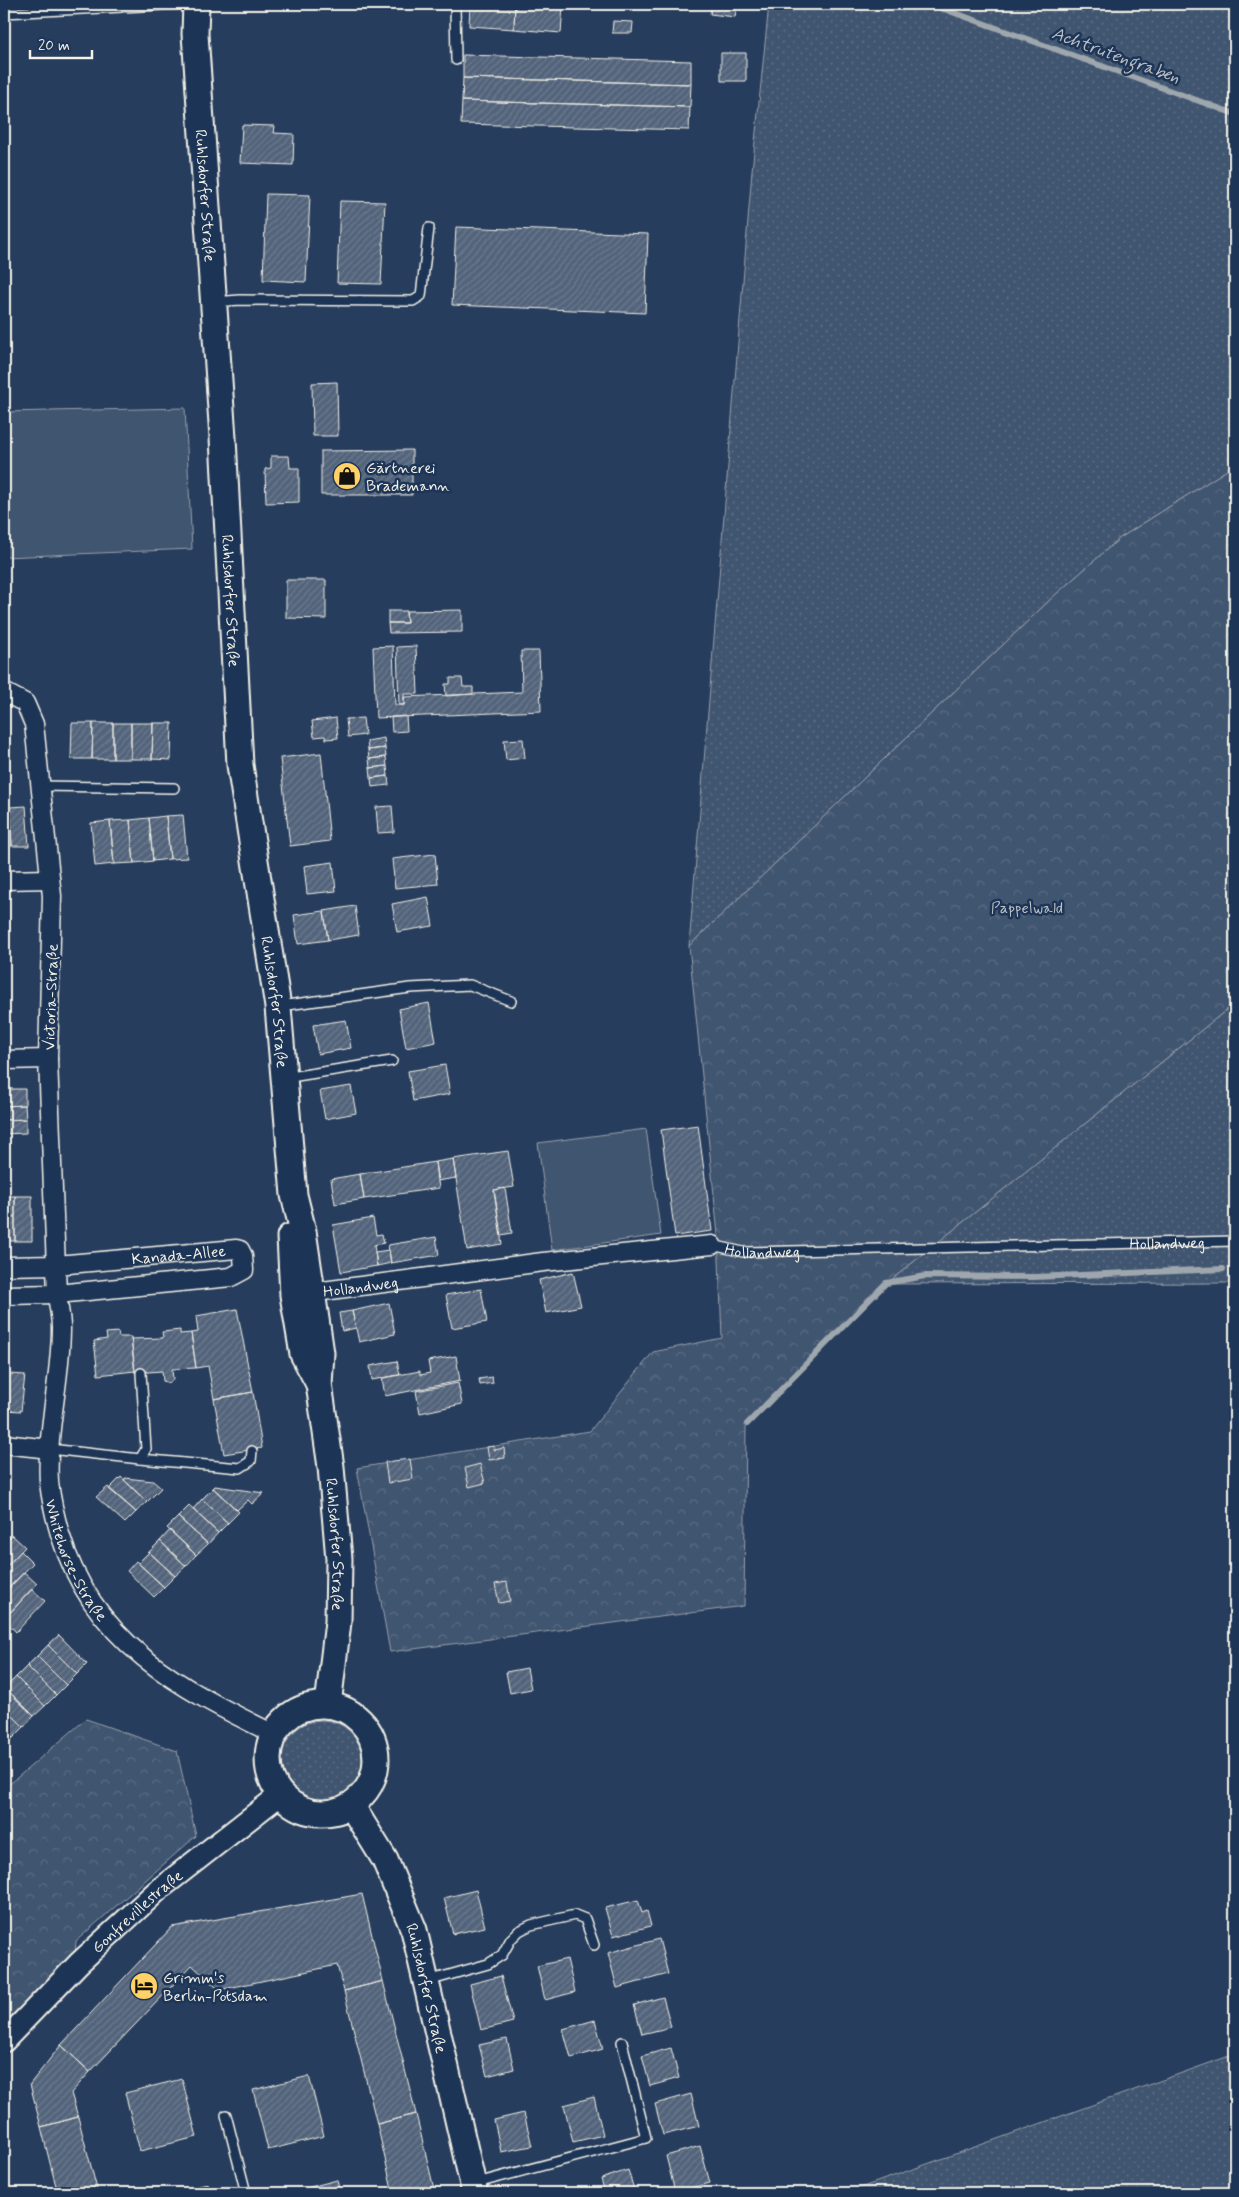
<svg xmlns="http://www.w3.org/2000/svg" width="1239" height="2197" font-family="Mynerve,sans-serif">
	<defs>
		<pattern id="grass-dots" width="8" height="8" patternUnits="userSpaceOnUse" patternTransform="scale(1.25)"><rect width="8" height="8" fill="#40546f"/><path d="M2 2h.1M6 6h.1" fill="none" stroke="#5c6d84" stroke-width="1.8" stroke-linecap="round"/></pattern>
		<pattern id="forest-crowns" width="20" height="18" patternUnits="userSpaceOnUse" patternTransform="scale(1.25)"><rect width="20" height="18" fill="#40546f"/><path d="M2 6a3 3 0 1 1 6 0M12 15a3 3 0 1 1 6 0" fill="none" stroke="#5c6d84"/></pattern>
		<pattern id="building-hatch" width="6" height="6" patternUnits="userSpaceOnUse" patternTransform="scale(1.25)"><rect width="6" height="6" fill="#52647b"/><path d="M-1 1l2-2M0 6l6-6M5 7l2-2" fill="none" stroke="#6c7b8e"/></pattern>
	</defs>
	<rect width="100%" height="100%" fill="#263d5d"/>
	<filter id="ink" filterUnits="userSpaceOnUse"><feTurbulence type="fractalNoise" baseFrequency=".02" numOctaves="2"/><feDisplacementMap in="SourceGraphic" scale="10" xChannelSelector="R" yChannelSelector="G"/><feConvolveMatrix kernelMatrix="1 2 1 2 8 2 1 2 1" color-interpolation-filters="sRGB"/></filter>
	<g filter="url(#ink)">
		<!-- grass -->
		<path fill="url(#grass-dots)" stroke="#9aa2ac" d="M 769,4 L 1235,4 L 1235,465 L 1120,538 L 1054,596 L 689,946 L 752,171 Z
			M 1235,1003 L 1235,1283 L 886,1284 Z
			M282 1760a40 40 0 1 1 80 0a40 40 0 1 1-80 0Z
			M 1235,2054 L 1235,2193 L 846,2193 Z"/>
		<!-- forest -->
		<path fill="url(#forest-crowns)" stroke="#9aa2ac" d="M 1235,465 L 1235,1003 L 886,1284 L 746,1425 L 744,1606 L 390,1652 L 357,1468 L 590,1431 L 653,1352 L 722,1338 L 718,1235 L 689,946 L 1054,596 L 1120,538 Z
			M 86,1719 L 177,1751 L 196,1836 L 76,1941 L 75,1955 L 4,2023 L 4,1789 Z"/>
		<!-- park -->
		<path fill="#40546f" stroke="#9aa2ac" d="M 185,408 L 192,549 L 4,557 L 4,412 Z
			M 646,1129 L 661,1235 L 552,1250 L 538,1143 Z"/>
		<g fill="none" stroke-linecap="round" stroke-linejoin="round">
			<!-- stream -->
			<path stroke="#9fa7ae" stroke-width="6" d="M 930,4 L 1235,114
				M 747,1424 L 886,1283 L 925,1276 L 1034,1277 L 1223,1269"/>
		</g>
		<!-- building -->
		<path fill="url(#building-hatch)" stroke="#f4f1e8" d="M 470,4 L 515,4 L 514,29 L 469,26 Z
			M 515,4 L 563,5 L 561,33 L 514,29 Z
			M 712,4 L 737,4 L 735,17 L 710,14 Z
			M 613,21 L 633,22 L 632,33 L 612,33 Z
			M 721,53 L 746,53 L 746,81 L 721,81 Z
			M 463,55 L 691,61 L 691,84 L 463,78 Z
			M 463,78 L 691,84 L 690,107 L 462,101 Z
			M 462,101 L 690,107 L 689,130 L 461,124 Z
			M 242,125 L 275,126 L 274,133 L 294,134 L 293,165 L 240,163 Z
			M 266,194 L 310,195 L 306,282 L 263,280 Z
			M 340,201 L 385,202 L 381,284 L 337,283 Z
			M 456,227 L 648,234 L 645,313 L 452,305 Z
			M 337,382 L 338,436 L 313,436 L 312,383 Z
			M 412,450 L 412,495 L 321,495 L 321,451 Z
			M 271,456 L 289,456 L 290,468 L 299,468 L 299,502 L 266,503 L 265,469 L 271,468 Z
			M 286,580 L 326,580 L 326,619 L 286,618 Z
			M 462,610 L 462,632 L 389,633 L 388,623 L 407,623 L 406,611 Z
			M 388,611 L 406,611 L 407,623 L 388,623 Z
			M 393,646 L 395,705 L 404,705 L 404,697 L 522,692 L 521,651 L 539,651 L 541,711 L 376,718 L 373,647 Z
			M 416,646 L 418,694 L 404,694 L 404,705 L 399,705 L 397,647 Z
			M 450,678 L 462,678 L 463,687 L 473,687 L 473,694 L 446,696 L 445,684 L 450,684 Z
			M 406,716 L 407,731 L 392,732 L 391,717 Z
			M 336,718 L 338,738 L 326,739 L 325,736 L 314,737 L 312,721 Z
			M 363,718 L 365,735 L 348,737 L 346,719 Z
			M 72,723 L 93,723 L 92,759 L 71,759 Z
			M 93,723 L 113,723 L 113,759 L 92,759 Z
			M 113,723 L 131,723 L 131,759 L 113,759 Z
			M 131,723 L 153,723 L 152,759 L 131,759 Z
			M 153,723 L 172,723 L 171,760 L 152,759 Z
			M 4,733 L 6,733 L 6,751 L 4,751 Z
			M 384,738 L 385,748 L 368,750 L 367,741 Z
			M 523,739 L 525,758 L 506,760 L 504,740 Z
			M 385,748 L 386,757 L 369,759 L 368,750 Z
			M 4,751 L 6,751 L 6,772 L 4,772 Z
			M 321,753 L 330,841 L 290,846 L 280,758 Z
			M 386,757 L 387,766 L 370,768 L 369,759 Z
			M 387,766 L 388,776 L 371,778 L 370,768 Z
			M 388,776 L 389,785 L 372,787 L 371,778 Z
			M 26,806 L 29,846 L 12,846 L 10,807 Z
			M 392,806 L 394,832 L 378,833 L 376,807 Z
			M 10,807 L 12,846 L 4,847 L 4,808 Z
			M 183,815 L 187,858 L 170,859 L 166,816 Z
			M 166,816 L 170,859 L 153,861 L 149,818 Z
			M 149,818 L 153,861 L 134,863 L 130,820 Z
			M 130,820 L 134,863 L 114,864 L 110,821 Z
			M 110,821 L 114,864 L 95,866 L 91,823 Z
			M 435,854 L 438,884 L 395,888 L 392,859 Z
			M 333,862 L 336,891 L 307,894 L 304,866 Z
			M 428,897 L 433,926 L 397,932 L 392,904 Z
			M 355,906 L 359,935 L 328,940 L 324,911 Z
			M 324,911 L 328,940 L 298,944 L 294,915 Z
			M 429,1003 L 436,1042 L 406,1048 L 399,1009 Z
			M 346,1020 L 351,1048 L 318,1054 L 313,1025 Z
			M 445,1065 L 450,1094 L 413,1101 L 408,1071 Z
			M 351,1086 L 356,1113 L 325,1119 L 320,1091 Z
			M 4,1089 L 25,1089 L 25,1105 L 4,1106 Z
			M 25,1105 L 26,1119 L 4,1120 L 4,1106 Z
			M 26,1119 L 26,1133 L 4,1134 L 4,1120 Z
			M 698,1125 L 712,1231 L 675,1236 L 661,1130 Z
			M 508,1151 L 514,1187 L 494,1190 L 502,1244 L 467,1250 L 453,1159 Z
			M 453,1159 L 456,1178 L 437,1181 L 435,1162 Z
			M 435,1162 L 439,1188 L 364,1199 L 360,1174 Z
			M 360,1174 L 364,1199 L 335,1204 L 331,1179 Z
			M 505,1188 L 512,1233 L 501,1235 L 494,1190 Z
			M 4,1196 L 15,1196 L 15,1241 L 4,1241 Z
			M 15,1196 L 32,1196 L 32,1241 L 15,1241 Z
			M 373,1218 L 376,1235 L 382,1234 L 384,1243 L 374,1245 L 377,1266 L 341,1272 L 333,1225 Z
			M 436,1237 L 439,1255 L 391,1263 L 388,1245 Z
			M 389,1250 L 391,1263 L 377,1266 L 375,1252 Z
			M 573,1272 L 581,1306 L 546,1313 L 539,1280 Z
			M 481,1289 L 487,1322 L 452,1328 L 446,1295 Z
			M 389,1303 L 395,1334 L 359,1342 L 352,1311 Z
			M 237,1309 L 253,1392 L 214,1399 L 208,1366 L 196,1368 L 191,1333 L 198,1332 L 196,1316 Z
			M 352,1311 L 356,1328 L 342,1331 L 339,1313 Z
			M 180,1330 L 180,1334 L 191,1333 L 196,1368 L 172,1369 L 173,1380 L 169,1383 L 163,1381 L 162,1371 L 135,1373 L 131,1339 L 163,1338 L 162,1332 Z
			M 118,1332 L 119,1337 L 131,1337 L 135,1371 L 98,1375 L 94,1341 L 107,1339 L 106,1333 Z
			M 456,1356 L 460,1381 L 385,1396 L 382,1378 L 420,1371 L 420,1375 L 430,1373 L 428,1361 Z
			M 397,1361 L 400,1375 L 372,1380 L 370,1366 Z
			M 9,1374 L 25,1375 L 21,1411 L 5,1410 Z
			M 4,1377 L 8,1377 L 5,1410 L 4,1409 Z
			M 492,1377 L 493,1383 L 480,1385 L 479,1379 Z
			M 458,1383 L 462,1404 L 420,1413 L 416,1391 Z
			M 253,1392 L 262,1448 L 224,1454 L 214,1399 Z
			M 494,1446 L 494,1450 L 504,1448 L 505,1458 L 489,1460 L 487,1447 Z
			M 410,1459 L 413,1479 L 388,1483 L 385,1462 Z
			M 480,1464 L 485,1483 L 469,1487 L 465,1468 Z
			M 121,1477 L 147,1502 L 136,1512 L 109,1489 Z
			M 4,1478 L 8,1479 L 6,1510 L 4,1510 Z
			M 125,1478 L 153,1481 L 161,1488 L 147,1502 L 124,1480 Z
			M 215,1486 L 264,1493 L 252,1504 L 248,1500 L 237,1510 L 213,1488 Z
			M 108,1487 L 136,1512 L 125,1523 L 96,1497 Z
			M 213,1488 L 239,1512 L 228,1523 L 202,1499 Z
			M 202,1499 L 228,1523 L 218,1533 L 193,1509 Z
			M 189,1506 L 218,1533 L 208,1544 L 178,1517 Z
			M 178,1517 L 208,1544 L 196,1555 L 167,1528 Z
			M 170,1530 L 196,1555 L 186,1566 L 160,1541 Z
			M 12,1535 L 25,1547 L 4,1569 L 4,1544 Z
			M 160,1541 L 186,1566 L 175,1576 L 149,1552 Z
			M 21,1551 L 33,1563 L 4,1593 L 4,1569 Z
			M 149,1552 L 175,1576 L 164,1587 L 138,1563 Z
			M 136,1561 L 164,1587 L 154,1597 L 127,1571 Z
			M 24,1572 L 37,1584 L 10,1613 L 4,1607 L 4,1593 Z
			M 507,1582 L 510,1601 L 499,1603 L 495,1584 Z
			M 32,1589 L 45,1601 L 16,1632 L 4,1619 Z
			M 59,1635 L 87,1664 L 77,1674 L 48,1645 Z
			M 48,1645 L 77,1674 L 66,1685 L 37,1656 Z
			M 37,1656 L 66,1685 L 56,1695 L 27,1666 Z
			M 27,1666 L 56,1695 L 45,1706 L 16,1677 Z
			M 527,1668 L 531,1689 L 510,1693 L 506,1672 Z
			M 16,1677 L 45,1706 L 34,1716 L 5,1688 Z
			M 5,1688 L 34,1716 L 24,1727 L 4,1707 Z
			M 4,1707 L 24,1727 L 13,1738 L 4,1729 Z
			M 4,1729 L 13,1738 L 4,1747 Z
			M 476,1890 L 485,1927 L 453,1934 L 444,1898 Z
			M 362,1894 L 383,1981 L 344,1991 L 337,1965 L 219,1990 L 192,1965 L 90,2072 L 61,2045 L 172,1927 Z
			M 638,1900 L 642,1913 L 647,1911 L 651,1926 L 613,1936 L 605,1908 Z
			M 659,1939 L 668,1974 L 617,1988 L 608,1953 Z
			M 567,1959 L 575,1992 L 545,2000 L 537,1966 Z
			M 501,1976 L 513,2022 L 481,2030 L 470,1984 Z
			M 383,1981 L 416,2114 L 377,2124 L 344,1991 Z
			M 663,1997 L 671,2027 L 642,2034 L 634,2005 Z
			M 595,2020 L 603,2049 L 571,2058 L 563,2029 Z
			M 507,2039 L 514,2069 L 487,2076 L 479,2045 Z
			M 61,2045 L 90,2072 L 71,2093 L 78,2117 L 41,2127 L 30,2084 Z
			M 671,2048 L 679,2078 L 650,2086 L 642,2056 Z
			M 309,2076 L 324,2136 L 268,2150 L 253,2090 Z
			M 182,2079 L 197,2137 L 140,2151 L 125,2093 Z
			M 691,2094 L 699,2126 L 663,2135 L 655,2104 Z
			M 594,2097 L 603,2135 L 573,2142 L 564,2105 Z
			M 524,2113 L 532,2146 L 501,2152 L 494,2120 Z
			M 416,2114 L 435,2193 L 393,2193 L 377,2124 Z
			M 78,2117 L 98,2193 L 58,2193 L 52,2171 L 41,2127 Z
			M 700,2146 L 710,2183 L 675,2192 L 666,2156 Z
			M 628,2170 L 635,2193 L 605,2193 L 601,2179 Z
			M 337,2180 L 340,2193 L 285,2193 L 295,2191 Z
			M 208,2184 L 210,2193 L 169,2193 L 189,2188 Z"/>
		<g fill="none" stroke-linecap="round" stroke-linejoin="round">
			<defs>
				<g id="service">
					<path d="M 455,4 L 456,60"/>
					<path d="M 4,13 L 182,4"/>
					<path d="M 214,302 L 240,300 L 413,301 L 421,296 L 429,228"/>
					<path d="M 40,786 L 174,788"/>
					<path d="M 280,1006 L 410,988 L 470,985 L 511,1001"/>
					<path d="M 284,1078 L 392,1061"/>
					<path id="s1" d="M 712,1245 L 743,1252 L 1235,1241"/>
					<path d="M 50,1449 L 140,1459 L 146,1449 L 141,1373"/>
					<path d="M 140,1459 L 240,1468 L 251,1461 L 252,1451"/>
					<path d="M 428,1981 L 488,1964 L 502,1955 L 511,1939 L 519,1931 L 531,1925 L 575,1915 L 585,1919 L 594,1945"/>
					<path d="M 226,2115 L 246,2193"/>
					<path d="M 473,2184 L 646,2138 L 622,2042"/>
				</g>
				<g id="minor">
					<path id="s2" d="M 4,692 L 25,703 L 34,724 L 52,896 L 48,1059 L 57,1294 C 58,1305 61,1316 61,1328 C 61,1379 46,1431 49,1482 C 51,1500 55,1517 60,1534 C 93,1643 179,1688 274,1734"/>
					<path d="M 4,880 L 50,879"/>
					<path d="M 4,1060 L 48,1059"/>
					<path id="s3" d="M 4,1266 L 57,1265 L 236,1249 L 240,1250 L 243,1256 L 244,1270 L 231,1277 L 57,1294 L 4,1295"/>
					<path id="s4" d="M 300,1294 L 543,1262 L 712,1245"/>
					<path d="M 4,1444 L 50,1449"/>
				</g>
				<g id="tertiary">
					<path id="s5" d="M 4,2041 L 79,1963 L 157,1891 L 281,1794"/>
				</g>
				<g id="secondary">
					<path id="s6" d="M 196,4 L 195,34 L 223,438 L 240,765 L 278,1007 L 294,1195 L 303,1231 L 321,1353 L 319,1384 L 331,1467 L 339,1559 L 338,1622 L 328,1705"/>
					<path d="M 290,1237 L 293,1295 L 303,1354 L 319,1384"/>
					<circle cx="322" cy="1759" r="54"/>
					<path id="s7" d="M 351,1805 L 385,1860 L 414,1930 L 475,2193"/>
				</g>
			</defs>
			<!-- service casing -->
			<use href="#service" stroke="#f4f1e8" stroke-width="12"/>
			<!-- minor casing -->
			<use href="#minor" stroke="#f4f1e8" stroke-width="21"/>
			<!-- tertiary casing -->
			<use href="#tertiary" stroke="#f4f1e8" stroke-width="25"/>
			<!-- secondary casing -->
			<use href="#secondary" stroke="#f4f1e8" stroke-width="29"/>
			<!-- service -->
			<use href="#service" stroke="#1d3557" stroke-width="9"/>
			<!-- minor -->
			<use href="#minor" stroke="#1d3557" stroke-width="18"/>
			<!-- tertiary -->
			<use href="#tertiary" stroke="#1d3557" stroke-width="21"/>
			<!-- secondary -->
			<use href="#secondary" stroke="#1d3557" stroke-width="25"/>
		</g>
	</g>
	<!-- icons -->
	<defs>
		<symbol id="shop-disc" viewBox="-11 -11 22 22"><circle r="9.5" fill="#ffd166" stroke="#1d3557"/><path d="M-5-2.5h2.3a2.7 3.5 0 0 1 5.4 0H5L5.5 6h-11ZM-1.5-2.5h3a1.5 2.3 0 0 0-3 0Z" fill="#111"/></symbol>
		<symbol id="hotel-disc" viewBox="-11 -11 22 22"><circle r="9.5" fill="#ffd166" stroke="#1d3557"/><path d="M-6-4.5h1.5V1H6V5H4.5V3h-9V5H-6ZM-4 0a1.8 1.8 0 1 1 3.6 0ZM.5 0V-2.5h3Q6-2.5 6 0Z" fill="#111"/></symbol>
	</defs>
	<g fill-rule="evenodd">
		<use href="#shop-disc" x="331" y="460" width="32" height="32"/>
		<use href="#hotel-disc" x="128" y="1970" width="32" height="32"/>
	</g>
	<g text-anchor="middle" stroke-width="5" stroke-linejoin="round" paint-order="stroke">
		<!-- street labels -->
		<g font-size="16" fill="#f4f1e8" stroke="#1d3557">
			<text dy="6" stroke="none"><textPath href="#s6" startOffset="192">Ruhlsdorfer Straße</textPath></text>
			<text dy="6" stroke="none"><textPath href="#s6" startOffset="598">Ruhlsdorfer Straße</textPath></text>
			<text transform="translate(50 997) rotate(-88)" y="6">Victoria-Straße</text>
			<text dy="6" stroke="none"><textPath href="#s6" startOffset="1002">Ruhlsdorfer Straße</textPath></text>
			<text dy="6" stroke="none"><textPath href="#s1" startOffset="456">Hollandweg</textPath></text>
			<text dy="6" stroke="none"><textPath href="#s1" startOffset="51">Hollandweg</textPath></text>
			<text dy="6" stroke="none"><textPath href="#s3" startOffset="175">Kanada-Allee</textPath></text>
			<text dy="6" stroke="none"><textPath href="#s4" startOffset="61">Hollandweg</textPath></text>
			<text dy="6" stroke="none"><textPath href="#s6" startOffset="1549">Ruhlsdorfer Straße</textPath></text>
			<text dy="6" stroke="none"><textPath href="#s2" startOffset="890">Whitehorse-Straße</textPath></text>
			<text dy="6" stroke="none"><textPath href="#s5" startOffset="186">Gonfrevillestraße</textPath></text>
			<text dy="6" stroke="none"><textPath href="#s7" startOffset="200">Ruhlsdorfer Straße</textPath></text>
		</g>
		<!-- poi labels -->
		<g font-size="16" fill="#f4f1e8" stroke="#1d3557" text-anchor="start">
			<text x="366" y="473">Gärtnerei<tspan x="366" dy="18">Brademann</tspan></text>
			<text x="163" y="1983">Grimm's<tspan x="163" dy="18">Berlin-Potsdam</tspan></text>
		</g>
		<!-- park labels -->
		<g font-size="16" fill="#bec2c4" stroke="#1d3557">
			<text x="1027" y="913">Pappelwald</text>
		</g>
		<!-- water labels -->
		<g font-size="18" font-style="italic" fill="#bcbfc2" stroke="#1d3557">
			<text transform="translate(1116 55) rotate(20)" y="6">Achtrutengraben</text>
		</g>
	</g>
	<!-- margin -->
	<rect width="1239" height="2197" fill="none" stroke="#1d3557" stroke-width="20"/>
	<rect x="10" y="10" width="1219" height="2177" fill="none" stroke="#f4f1e8" stroke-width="2" filter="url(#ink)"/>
	<!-- scale -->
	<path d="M30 50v8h62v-8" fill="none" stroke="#f4f1e8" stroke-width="2.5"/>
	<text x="38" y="50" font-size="15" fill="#f4f1e8" stroke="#1d3557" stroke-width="4" paint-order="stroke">20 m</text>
</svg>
